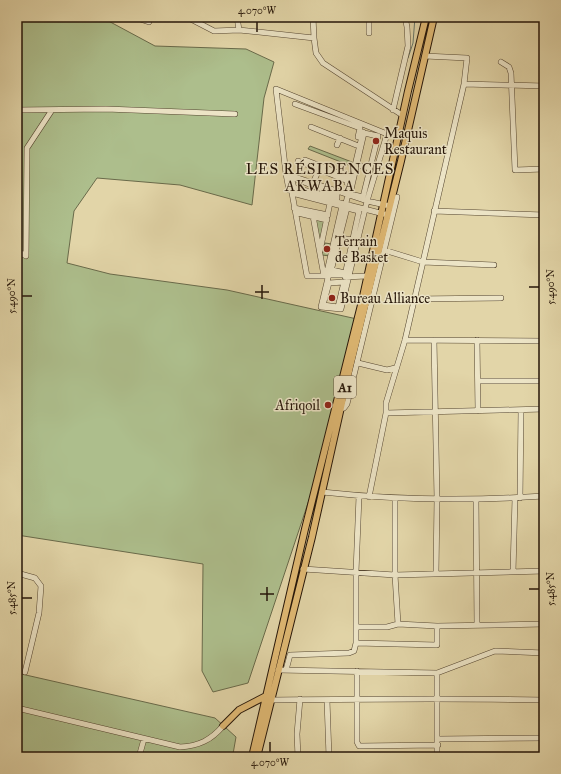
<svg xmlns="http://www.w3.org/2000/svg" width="561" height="774" font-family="'IM FELL Great Primer',serif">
	<rect width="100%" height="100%" fill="#e2d5a8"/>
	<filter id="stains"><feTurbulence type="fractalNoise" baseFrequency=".005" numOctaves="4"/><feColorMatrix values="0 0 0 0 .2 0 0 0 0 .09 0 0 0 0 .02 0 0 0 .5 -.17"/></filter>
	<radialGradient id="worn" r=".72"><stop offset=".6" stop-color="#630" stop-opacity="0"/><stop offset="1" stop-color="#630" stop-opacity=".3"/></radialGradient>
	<!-- green -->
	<path fill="#adbe8c" stroke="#696a4a" d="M 17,17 L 101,17 L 155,46 L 246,49 L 274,62 L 264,98 L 252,205 L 180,185 L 97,178 L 74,211 L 67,263 L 110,274 L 227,290 L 357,319 L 318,473 L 248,683 L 213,692 L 202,671 L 203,564 L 17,535 Z
		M 310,146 L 352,162 L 351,166 L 308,149 Z
		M 314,218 L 326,220 L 321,246 Z
		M 325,243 L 332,244 L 330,256 L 322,255 Z
		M 17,673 L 215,718 L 236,737 L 233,754 L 238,757 L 17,757 Z"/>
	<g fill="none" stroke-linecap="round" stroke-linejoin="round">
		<!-- stream -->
		<path stroke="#687769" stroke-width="1" d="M 408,58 L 413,43 L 415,17"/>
		<defs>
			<path id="minor" d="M 134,17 L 149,22 L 150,17
				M 187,17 L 214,31 L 239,30 L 314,38 L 316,53 L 323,63 L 402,115
				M 237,17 L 239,30
				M 313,17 L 314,38
				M 369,33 L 369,17
				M 501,62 L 509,67 L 511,73 L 515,170 L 544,169
				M 464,84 L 544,86
				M 295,104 L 360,128 L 358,137
				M 17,110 L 106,109 L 235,114
				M 393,110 L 408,46 L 407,27 L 405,17
				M 311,127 L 356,145
				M 364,133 L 378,136 L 363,197 L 350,194 Z
				M 337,145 L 340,138
				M 305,160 L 349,177 L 347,183
				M 298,161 L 348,181
				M 357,165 L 370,168
				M 286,174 L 276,89 L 387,134 L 367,201 L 341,309 L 321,307 L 363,132
				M 291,177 L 337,195 L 337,198 L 294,188 Z
				M 314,181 L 319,169
				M 292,193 L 342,206 L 326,276 L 307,276 Z
				M 294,208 L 328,215
				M 347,208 L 359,211 L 345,275 L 330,275 Z
				M 298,209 L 298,213 L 327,220
				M 434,211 L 544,215
				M 388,215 L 289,190 L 286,174 L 367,201 L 390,206
				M 313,216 L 324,276
				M 340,238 L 353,240
				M 339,241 L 352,244
				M 384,250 L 423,262 L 494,265
				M 17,251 L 26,256 L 27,148 L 52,110
				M 320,251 L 330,203
				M 332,270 L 345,273
				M 345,277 L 366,276
				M 344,282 L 338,307 L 323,305 L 329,283 Z
				M 414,299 L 501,298
				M 405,340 L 544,341
				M 434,340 L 437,499 L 436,574
				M 477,340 L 478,411
				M 358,363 L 387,370 L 395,368
				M 478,381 L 544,381
				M 340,409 L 344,408 L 347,404 L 397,197
				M 386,413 L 544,409
				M 322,492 C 395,500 470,501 544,496
				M 369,497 L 386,413 L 386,403 L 405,340 L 464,84 L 467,58 L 425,56
				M 395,498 L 395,575 L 398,624
				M 520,498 L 521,410
				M 476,499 L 477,625
				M 303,569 L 395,575 L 544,571
				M 513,572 L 515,498
				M 17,573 L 35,578 L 41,586 L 39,613 L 25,672
				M 357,627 L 387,627 L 398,624 L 437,626 L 544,624
				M 356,643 L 437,645 L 437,626
				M 278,670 L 437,673 L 495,651 L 544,653
				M 286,670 L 290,655 L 349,653 L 354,651 L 356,643 L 356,572 L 359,496
				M 357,671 L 357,742 L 359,746 L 438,745
				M 437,673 L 437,757
				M 271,700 C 362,699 453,698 544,700
				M 327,700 L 329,757
				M 17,708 L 180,747 C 199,746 211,740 223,726
				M 438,739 L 544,738
				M 139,757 L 144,739
				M 298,757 L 297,734 L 300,699"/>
			<path id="major" d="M 223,726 L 239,710 L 266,696
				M 252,757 L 305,529 L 362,301 L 408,91 L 426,17
				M 257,757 L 312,537 L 350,367 L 401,161 L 434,17"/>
		</defs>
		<!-- minor casing -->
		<use href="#minor" stroke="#544530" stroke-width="6"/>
		<!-- major casing -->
		<use href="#major" stroke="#251508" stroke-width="8"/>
		<!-- minor -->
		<use href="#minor" stroke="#ece4c6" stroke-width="5"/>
		<!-- major -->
		<use href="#major" stroke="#e1ba74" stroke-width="6"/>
	</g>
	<!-- ticks -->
	<path fill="none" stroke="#251508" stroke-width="1.5" d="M 257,22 L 257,32M 262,285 L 262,299M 529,287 L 539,287M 255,292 L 269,292M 22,296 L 32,296M 267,587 L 267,601M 529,589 L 539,589M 260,594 L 274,594M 22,598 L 32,598M 270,742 L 270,752"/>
	<!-- markers -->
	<g fill="#8f2418" stroke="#ece4c6" stroke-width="1.5">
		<circle cx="376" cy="141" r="4"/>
		<circle cx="327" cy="249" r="4"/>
		<circle cx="332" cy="298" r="4"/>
		<circle cx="328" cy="405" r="4"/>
	</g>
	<g text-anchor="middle" stroke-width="3" stroke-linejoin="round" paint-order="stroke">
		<!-- shield labels -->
		<rect fill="#ece4c6" stroke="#615341" stroke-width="1" x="334" y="376" width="22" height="22" rx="3"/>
		<g font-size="13" font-weight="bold" fill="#251508">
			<text x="345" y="392">A1</text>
		</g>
		<!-- poi labels -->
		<g font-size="14" fill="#251508" stroke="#ece4c6" text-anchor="start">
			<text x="384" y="138">Maquis<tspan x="384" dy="16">Restaurant</tspan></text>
			<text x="335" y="246">Terrain<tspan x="335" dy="16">de Basket</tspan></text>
			<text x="340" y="303">Bureau Alliance</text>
			<text x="320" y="410" text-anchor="end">Afriqoil</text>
		</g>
		<!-- neighbourhood labels -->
		<g font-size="15" letter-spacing="1" fill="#251508" stroke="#ece4c6">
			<text x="320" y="174">LES RÉSIDENCES<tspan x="320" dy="17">AKWABA</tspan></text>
		</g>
	</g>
	<!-- margin -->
	<rect width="561" height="774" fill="none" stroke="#e2d5a8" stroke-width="44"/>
	<rect x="22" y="22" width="517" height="730" fill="none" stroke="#251508" stroke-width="1.5"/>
	<g font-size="10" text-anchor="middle" fill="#251508">
		<text x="257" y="14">4.070°W</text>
		<text transform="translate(550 287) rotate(-90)" y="4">5.490°N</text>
		<text transform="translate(11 296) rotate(-90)" y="4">5.490°N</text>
		<text transform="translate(550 589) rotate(-90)" y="4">5.485°N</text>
		<text transform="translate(11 598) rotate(-90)" y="4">5.485°N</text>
		<text x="270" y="766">4.070°W</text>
	</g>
	<rect width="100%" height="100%" filter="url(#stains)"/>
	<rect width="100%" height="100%" fill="url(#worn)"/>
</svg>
